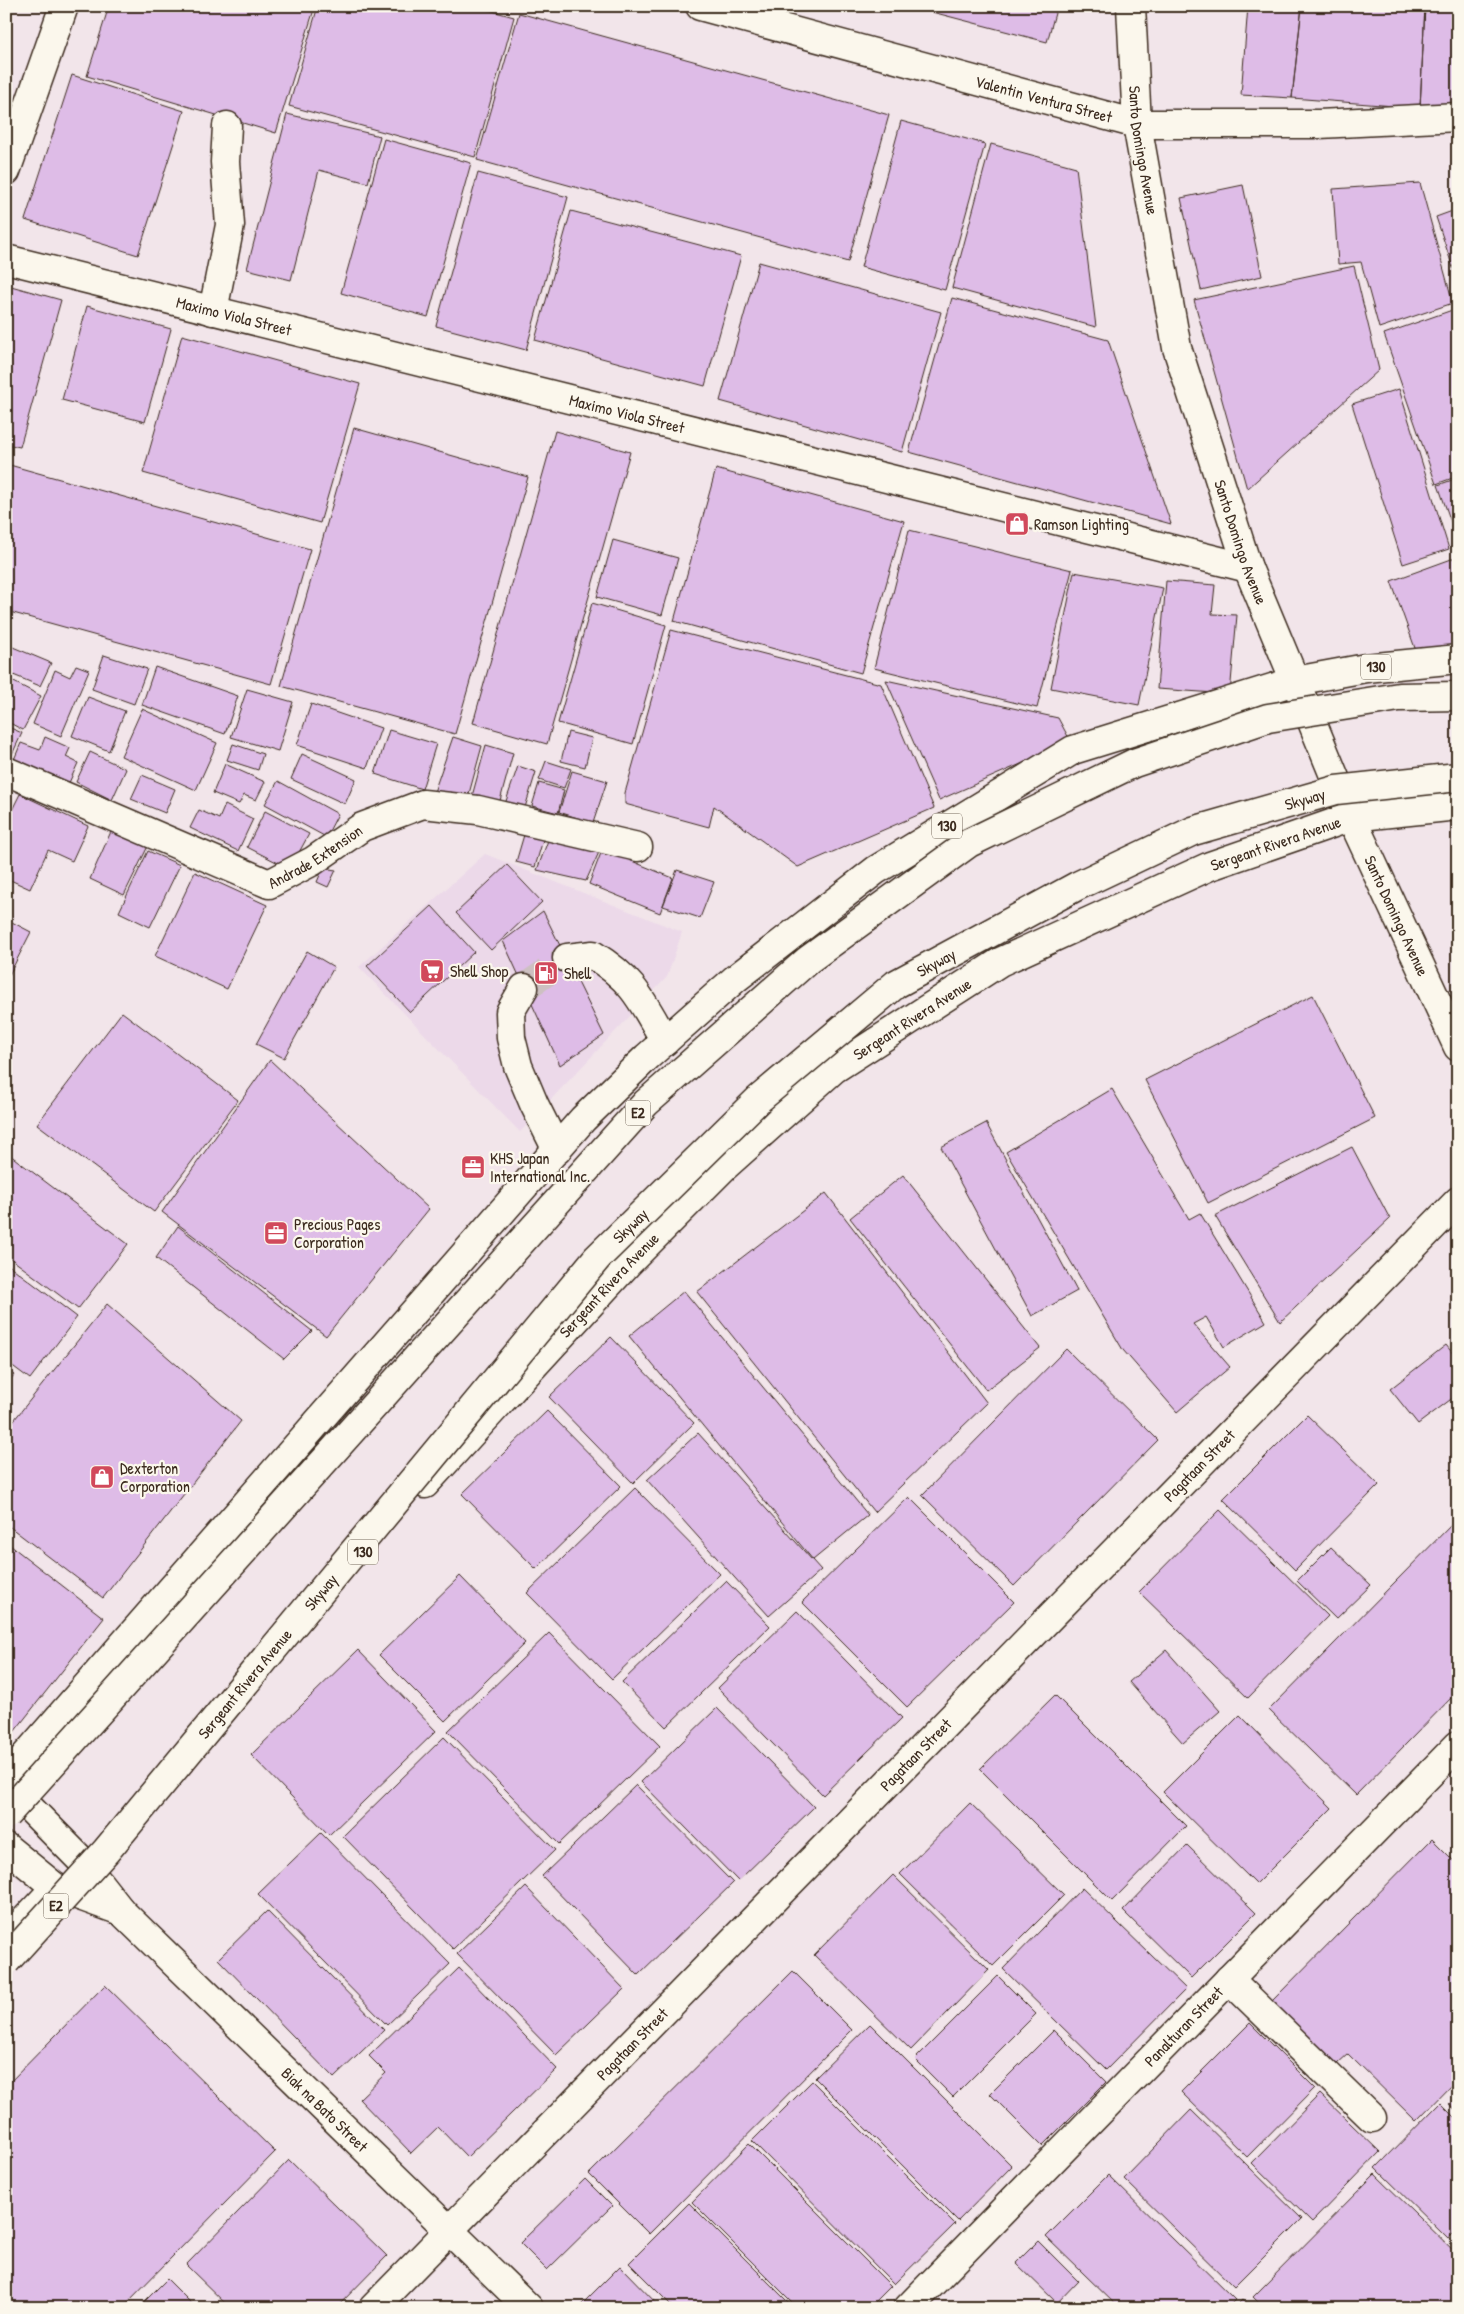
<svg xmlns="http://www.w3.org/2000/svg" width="1464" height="2314" font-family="'Patrick Hand',sans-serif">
	<rect width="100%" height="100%" fill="#f2e5ea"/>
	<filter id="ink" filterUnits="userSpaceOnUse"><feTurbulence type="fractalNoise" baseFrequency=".02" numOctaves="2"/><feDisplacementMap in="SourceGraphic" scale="10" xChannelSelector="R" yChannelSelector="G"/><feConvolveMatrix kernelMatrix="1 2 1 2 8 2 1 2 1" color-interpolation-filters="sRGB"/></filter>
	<g filter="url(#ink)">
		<!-- built -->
		<path fill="#ecd9e9" d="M 485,854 L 682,932 L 667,977 L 520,1132 L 359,967 Z"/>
		<!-- building -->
		<path fill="#debce7" stroke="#3b2a1e" d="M 109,6 L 315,6 L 276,133 L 87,76 Z
			M 318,6 L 474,6 L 514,17 L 475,157 L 289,106 Z
			M 909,6 L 1057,6 L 1047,42 Z
			M 1248,6 L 1302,6 L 1292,98 L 1241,95 Z
			M 1302,6 L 1425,6 L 1420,108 L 1292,98 Z
			M 1425,6 L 1458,6 L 1458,106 L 1420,108 Z
			M 519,13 L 889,115 L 848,262 L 477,160 Z
			M 72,75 L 184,111 L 138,255 L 25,220 Z
			M 287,114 L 380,136 L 368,183 L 319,170 L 291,280 L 247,269 Z
			M 901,121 L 985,144 L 945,290 L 861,267 Z
			M 384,139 L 471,163 L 428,317 L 341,293 Z
			M 991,144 L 1076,167 L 1096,327 L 952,288 Z
			M 478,173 L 568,197 L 526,350 L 436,326 Z
			M 1420,183 L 1453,303 L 1379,328 L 1361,262 L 1338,264 L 1333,189 Z
			M 1243,185 L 1262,276 L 1201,290 L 1181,198 Z
			M 1458,209 L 1458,277 L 1456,277 L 1436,217 Z
			M 571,211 L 741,256 L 705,386 L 535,340 Z
			M 759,262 L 941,312 L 902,452 L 720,401 Z
			M 1354,266 L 1379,370 L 1247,489 L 1194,300 Z
			M 11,286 L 61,300 L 20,447 L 6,444 L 6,289 Z
			M 952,298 L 1108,340 L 1171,524 L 909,452 Z
			M 87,306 L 171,329 L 145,422 L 62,400 Z
			M 1458,308 L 1458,476 L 1436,484 L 1384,334 Z
			M 182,335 L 360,384 L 320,523 L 143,473 Z
			M 1399,389 L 1449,549 L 1403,564 L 1352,404 Z
			M 354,428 L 528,477 L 455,734 L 281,686 Z
			M 555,431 L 630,452 L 547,744 L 473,723 Z
			M 6,464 L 310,549 L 271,684 L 6,611 Z
			M 716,469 L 904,521 L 861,673 L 674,621 Z
			M 1458,478 L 1458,542 L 1438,485 Z
			M 909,530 L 1072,570 L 1037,708 L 874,668 Z
			M 613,540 L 678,558 L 662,615 L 597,597 Z
			M 1457,557 L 1458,652 L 1421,665 L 1391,581 Z
			M 1074,572 L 1163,588 L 1139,705 L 1051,688 Z
			M 1166,581 L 1215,585 L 1212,614 L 1237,615 L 1230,694 L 1157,689 Z
			M 592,603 L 666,625 L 633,744 L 558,723 Z
			M 671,630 L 881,684 L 934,808 L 798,867 L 714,806 L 709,827 L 625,804 L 625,793 Z
			M 8,645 L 51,663 L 40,686 L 6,672 Z
			M 104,655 L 147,669 L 134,704 L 92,689 Z
			M 76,665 L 89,670 L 61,736 L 33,724 L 55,670 L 70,677 Z
			M 155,667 L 238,696 L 225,734 L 142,705 Z
			M 6,678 L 41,696 L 23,730 L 6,721 Z
			M 886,680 L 1058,718 L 1071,742 L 939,800 Z
			M 247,689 L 293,702 L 278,751 L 231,737 Z
			M 88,697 L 125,711 L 109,751 L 72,736 Z
			M 311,704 L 381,728 L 367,768 L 297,745 Z
			M 142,709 L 217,743 L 196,790 L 121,756 Z
			M 6,726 L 22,733 L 8,763 L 6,763 Z
			M 389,730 L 436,744 L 422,789 L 375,774 Z
			M 568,732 L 592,738 L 585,767 L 561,761 Z
			M 45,737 L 70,748 L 66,757 L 78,763 L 68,785 L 13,762 L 21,743 L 40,750 Z
			M 453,737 L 482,746 L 467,801 L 434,792 Z
			M 233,744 L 263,754 L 258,770 L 227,760 Z
			M 486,745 L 513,753 L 498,808 L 471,800 Z
			M 90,752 L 126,769 L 112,800 L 76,782 Z
			M 302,754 L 356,779 L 345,804 L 291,779 Z
			M 546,761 L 571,769 L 564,788 L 539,780 Z
			M 225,764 L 265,782 L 256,800 L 244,795 L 239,804 L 213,793 Z
			M 518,766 L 536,772 L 523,814 L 504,807 Z
			M 572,771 L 607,781 L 593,823 L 559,812 Z
			M 142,775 L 175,789 L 165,813 L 131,799 Z
			M 278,781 L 338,814 L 326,837 L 265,804 Z
			M 539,783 L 564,790 L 558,813 L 532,806 Z
			M 20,794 L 88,826 L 72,861 L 48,850 L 30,889 L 6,878 L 6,822 Z
			M 225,805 L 253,819 L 238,851 L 190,828 L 199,810 L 219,819 Z
			M 265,811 L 309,834 L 290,869 L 247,847 Z
			M 113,827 L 149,844 L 124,895 L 90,879 Z
			M 526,828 L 545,833 L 535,867 L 516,862 Z
			M 550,835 L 600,850 L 586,881 L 537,870 Z
			M 148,851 L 180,865 L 150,927 L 119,912 Z
			M 601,853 L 622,857 L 673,878 L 660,913 L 589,884 Z
			M 507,865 L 542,902 L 491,950 L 456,913 Z
			M 323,868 L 336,870 L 328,887 L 317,882 Z
			M 677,870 L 714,882 L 700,918 L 663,906 Z
			M 195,872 L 267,905 L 227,989 L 155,956 Z
			M 432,906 L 474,952 L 410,1012 L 367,966 Z
			M 543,911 L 604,1035 L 560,1065 L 503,941 Z
			M 6,919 L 31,932 L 6,981 Z
			M 307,951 L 334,967 L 284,1058 L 256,1044 Z
			M 1313,995 L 1375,1118 L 1208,1203 L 1145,1080 Z
			M 122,1012 L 238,1100 L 154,1212 L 37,1124 Z
			M 270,1060 L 429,1209 L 326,1336 L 162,1212 Z
			M 1112,1089 L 1189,1219 L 1200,1213 L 1266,1322 L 1224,1347 L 1206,1317 L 1193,1324 L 1230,1367 L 1177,1412 L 1123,1350 L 1006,1152 Z
			M 986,1123 L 1077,1291 L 1032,1316 L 941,1147 Z
			M 1352,1147 L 1390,1219 L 1280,1322 L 1215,1216 Z
			M 6,1152 L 128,1244 L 78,1309 L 6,1255 Z
			M 903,1175 L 1040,1348 L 986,1390 L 850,1218 Z
			M 826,1193 L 987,1403 L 874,1512 L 697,1292 Z
			M 178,1226 L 312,1331 L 284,1359 L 156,1258 Z
			M 6,1263 L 77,1317 L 30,1379 L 6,1361 Z
			M 684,1291 L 868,1515 L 813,1560 L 629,1336 Z
			M 107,1304 L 241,1421 L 103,1598 L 6,1524 L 6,1430 Z
			M 611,1337 L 694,1423 L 633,1483 L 549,1397 Z
			M 1446,1345 L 1458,1360 L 1458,1394 L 1418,1424 L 1390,1389 Z
			M 1066,1349 L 1158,1440 L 1014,1586 L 922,1495 Z
			M 6,1369 L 14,1375 L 6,1385 Z
			M 547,1411 L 621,1486 L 536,1569 L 462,1494 Z
			M 1307,1415 L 1379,1485 L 1295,1570 L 1223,1499 Z
			M 698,1433 L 821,1570 L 769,1616 L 647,1480 Z
			M 635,1488 L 720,1574 L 612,1679 L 527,1593 Z
			M 909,1497 L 1014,1602 L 907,1707 L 802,1602 Z
			M 1220,1510 L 1328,1616 L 1248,1698 L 1139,1592 Z
			M 1458,1518 L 1458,1691 L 1356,1795 L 1269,1710 Z
			M 6,1542 L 104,1618 L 14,1732 L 6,1726 Z
			M 1331,1547 L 1371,1585 L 1336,1619 L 1297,1581 Z
			M 460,1576 L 525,1643 L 445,1721 L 379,1655 Z
			M 726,1581 L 770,1626 L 666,1727 L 622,1682 Z
			M 797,1611 L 902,1718 L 823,1795 L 718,1688 Z
			M 549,1633 L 660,1746 L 559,1844 L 448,1731 Z
			M 358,1650 L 436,1731 L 329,1835 L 251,1755 Z
			M 1166,1650 L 1220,1711 L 1183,1743 L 1129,1682 Z
			M 1055,1695 L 1186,1826 L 1112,1901 L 980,1769 Z
			M 717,1708 L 814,1807 L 738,1881 L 641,1782 Z
			M 1240,1715 L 1332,1808 L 1256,1884 L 1163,1792 Z
			M 444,1737 L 555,1850 L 453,1949 L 343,1836 Z
			M 636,1785 L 733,1883 L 638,1975 L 542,1876 Z
			M 970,1803 L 1064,1895 L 993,1966 L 900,1874 Z
			M 321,1833 L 450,1964 L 387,2025 L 258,1894 Z
			M 1432,1839 L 1458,1865 L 1458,2078 L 1416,2121 L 1348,2054 L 1337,2064 L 1272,2001 Z
			M 1187,1845 L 1256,1913 L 1191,1978 L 1123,1911 Z
			M 893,1875 L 989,1970 L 911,2050 L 814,1955 Z
			M 526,1887 L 624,1989 L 556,2055 L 457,1954 Z
			M 1082,1888 L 1186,1989 L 1106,2070 L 1003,1969 Z
			M 267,1911 L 384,2030 L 334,2078 L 218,1959 Z
			M 459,1968 L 557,2069 L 467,2157 L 438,2127 L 411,2153 L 359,2099 L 386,2073 L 369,2056 Z
			M 793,1971 L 852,2030 L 649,2234 L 589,2174 Z
			M 998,1976 L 1036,2014 L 953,2097 L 915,2059 Z
			M 105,1985 L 275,2152 L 122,2308 L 15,2308 L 6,2299 L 6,2086 Z
			M 1250,2023 L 1315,2088 L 1247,2157 L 1181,2092 Z
			M 870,2024 L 1012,2166 L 958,2221 L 815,2078 Z
			M 1054,2030 L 1106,2082 L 1042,2146 L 990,2094 Z
			M 812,2081 L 955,2224 L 894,2284 L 752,2141 Z
			M 1320,2094 L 1380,2152 L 1312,2222 L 1252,2163 Z
			M 1458,2095 L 1458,2112 L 1449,2104 Z
			M 1440,2103 L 1458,2121 L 1458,2229 L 1448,2239 L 1376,2168 Z
			M 1191,2110 L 1302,2219 L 1234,2287 L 1124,2179 Z
			M 749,2144 L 891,2286 L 869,2308 L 798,2308 L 692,2202 Z
			M 289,2160 L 387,2256 L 336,2308 L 230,2308 L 186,2265 Z
			M 1375,2174 L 1458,2255 L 1458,2308 L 1264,2308 L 1253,2297 Z
			M 1108,2175 L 1235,2300 L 1227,2308 L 1119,2308 L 1046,2237 Z
			M 585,2179 L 612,2206 L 547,2270 L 520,2243 Z
			M 689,2203 L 794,2308 L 674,2308 L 629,2263 Z
			M 1038,2241 L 1078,2281 L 1057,2303 L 1016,2263 Z
			M 620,2266 L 661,2308 L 578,2308 Z
			M 167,2279 L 196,2308 L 138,2308 Z
			M 1242,2300 L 1249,2308 L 1234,2308 Z"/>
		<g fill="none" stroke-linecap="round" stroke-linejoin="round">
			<!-- minor-tunnel -->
			<path stroke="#cdc0c1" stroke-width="28" stroke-dasharray="28 14" stroke-linecap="butt" d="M 524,988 L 567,958"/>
			<defs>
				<g id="minor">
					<path id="s1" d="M 700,6 L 1137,124 L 1319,124 L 1458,117"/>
					<path id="s2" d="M 1131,6 L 1137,124 L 1177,348 L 1248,568 L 1295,681"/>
					<path d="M 6,171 L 64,6"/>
					<path id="s3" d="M 6,259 L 1248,568"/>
					<path d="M 213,311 L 230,225 L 225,162 L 227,126"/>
					<path id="s4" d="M 6,771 L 269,884 L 313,861 L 362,827 L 423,804 L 478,810 L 638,847"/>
					<path d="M 567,958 L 593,955 C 634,980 642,1001 665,1041"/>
					<path d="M 524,988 L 510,1012 L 511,1038 L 518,1066 L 534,1104 L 557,1150"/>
					<path id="s5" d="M 6,1784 L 80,1859 L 121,1911 L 529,2308"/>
					<path d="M 6,1847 L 55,1887 L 121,1911"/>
					<path d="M 1229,1979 L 1372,2118"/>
					<path id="s6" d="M 373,2308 L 1458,1201"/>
					<path id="s7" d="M 908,2308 L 1458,1745"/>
				</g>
				<g id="major">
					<path id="s8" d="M 1299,690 L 1351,817 L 1458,1047"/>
					<path id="s9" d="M 425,1484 L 628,1263 L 723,1168 L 834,1069 L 1000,962 L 1210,866 L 1351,817 L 1458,806"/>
					<path d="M 6,1778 L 583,1119 L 647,1057 L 735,979 L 876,870 L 1073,750 L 1295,681 L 1366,668 L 1458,659"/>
					<path d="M 6,1940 L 53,1890"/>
				</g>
			</defs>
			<!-- minor casing -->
			<use href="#minor" stroke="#3b2a1e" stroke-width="31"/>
			<!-- major casing -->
			<use href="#major" stroke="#3b2a1e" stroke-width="31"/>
			<!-- minor -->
			<use href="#minor" stroke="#fbf7ec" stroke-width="28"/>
			<!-- major -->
			<use href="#major" stroke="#fbf7ec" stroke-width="28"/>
			<defs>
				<g id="highway-bridge">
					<path d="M 6,1815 L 646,1103 L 808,960 L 969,843 L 1134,763 L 1268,718 L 1399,697 L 1458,696"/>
					<path id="s10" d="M 6,1961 L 106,1851 L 597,1258 L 759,1099 L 896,984 L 1077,886 L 1193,831 L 1336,790 L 1458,777"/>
				</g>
			</defs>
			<!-- highway-bridge casing -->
			<use href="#highway-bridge" stroke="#3b2a1e" stroke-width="31" stroke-linecap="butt"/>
			<!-- highway-bridge -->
			<use href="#highway-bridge" stroke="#fbf7ec" stroke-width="28"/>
		</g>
	</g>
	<!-- icons -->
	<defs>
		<symbol id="shop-square" viewBox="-11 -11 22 22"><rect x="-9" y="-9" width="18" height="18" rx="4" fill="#d1495b" stroke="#fbf7ec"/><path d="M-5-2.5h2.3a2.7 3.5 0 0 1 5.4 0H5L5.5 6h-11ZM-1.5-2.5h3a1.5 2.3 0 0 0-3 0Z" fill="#fff"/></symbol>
		<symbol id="supermarket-square" viewBox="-11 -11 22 22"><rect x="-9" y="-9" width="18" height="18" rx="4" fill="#d1495b" stroke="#fbf7ec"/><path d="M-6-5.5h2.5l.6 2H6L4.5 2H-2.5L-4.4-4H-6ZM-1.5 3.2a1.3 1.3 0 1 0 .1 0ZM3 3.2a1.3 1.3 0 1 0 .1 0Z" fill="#fff"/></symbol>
		<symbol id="fuel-square" viewBox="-11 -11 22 22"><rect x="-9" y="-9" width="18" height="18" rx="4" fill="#d1495b" stroke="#fbf7ec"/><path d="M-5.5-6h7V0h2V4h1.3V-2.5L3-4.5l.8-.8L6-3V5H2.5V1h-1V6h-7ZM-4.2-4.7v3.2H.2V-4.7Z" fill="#fff"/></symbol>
		<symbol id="office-square" viewBox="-11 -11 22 22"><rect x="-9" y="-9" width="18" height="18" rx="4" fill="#d1495b" stroke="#fbf7ec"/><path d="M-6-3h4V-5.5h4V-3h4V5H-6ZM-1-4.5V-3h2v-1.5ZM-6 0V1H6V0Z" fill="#fff"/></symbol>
	</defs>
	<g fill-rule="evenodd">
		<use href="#shop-square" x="1003" y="510" width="28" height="28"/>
		<use href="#supermarket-square" x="418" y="957" width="28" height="28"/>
		<use href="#fuel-square" x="532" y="959" width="28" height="28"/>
		<use href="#office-square" x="459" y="1153" width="28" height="28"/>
		<use href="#office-square" x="262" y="1219" width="28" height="28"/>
		<use href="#shop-square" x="88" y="1463" width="28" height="28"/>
	</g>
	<g text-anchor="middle" stroke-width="4.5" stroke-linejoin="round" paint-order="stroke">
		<!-- shield labels -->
		<g fill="#fbf7ec" stroke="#75685c" stroke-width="1">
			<rect x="1361" y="654.5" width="30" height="25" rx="4"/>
			<rect x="932" y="813.5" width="30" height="25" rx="4"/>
			<rect x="625.5" y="1100.5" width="25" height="25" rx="4"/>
			<rect x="348" y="1539.5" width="30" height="25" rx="4"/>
			<rect x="43.5" y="1893.5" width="25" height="25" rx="4"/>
		</g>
		<g font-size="15" font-weight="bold" fill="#3b2a1e">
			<text x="1376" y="672">130</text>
			<text x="947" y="831">130</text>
			<text x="638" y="1118">E2</text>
			<text x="363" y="1557">130</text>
			<text x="56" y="1911">E2</text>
		</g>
		<!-- street labels -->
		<g font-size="16" fill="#3b2a1e" stroke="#fbf7ec">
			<text dy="6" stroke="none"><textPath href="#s1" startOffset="356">Valentin Ventura Street</textPath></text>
			<text dy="6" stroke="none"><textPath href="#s2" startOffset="145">Santo Domingo Avenue</textPath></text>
			<text dy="6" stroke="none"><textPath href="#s3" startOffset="235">Maximo Viola Street</textPath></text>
			<text dy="6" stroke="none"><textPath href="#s3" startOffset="640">Maximo Viola Street</textPath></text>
			<text dy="6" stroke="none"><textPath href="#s2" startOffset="550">Santo Domingo Avenue</textPath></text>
			<text dy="6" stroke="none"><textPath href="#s10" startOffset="1775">Skyway</textPath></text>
			<text dy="6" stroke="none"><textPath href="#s9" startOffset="1081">Sergeant Rivera Avenue</textPath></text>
			<text dy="6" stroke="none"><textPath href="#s4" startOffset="340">Andrade Extension</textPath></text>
			<text dy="6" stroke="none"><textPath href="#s8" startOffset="246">Santo Domingo Avenue</textPath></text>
			<text dy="6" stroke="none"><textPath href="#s10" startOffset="1370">Skyway</textPath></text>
			<text dy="6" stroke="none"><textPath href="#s9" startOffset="676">Sergeant Rivera Avenue</textPath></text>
			<text dy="6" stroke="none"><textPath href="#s10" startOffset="965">Skyway</textPath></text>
			<text dy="6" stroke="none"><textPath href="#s9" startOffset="271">Sergeant Rivera Avenue</textPath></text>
			<text dy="6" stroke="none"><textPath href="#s6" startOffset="1180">Pagataan Street</textPath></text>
			<text dy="6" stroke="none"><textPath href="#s10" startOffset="485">Skyway</textPath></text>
			<text dy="6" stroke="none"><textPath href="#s10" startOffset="366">Sergeant Rivera Avenue</textPath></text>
			<text dy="6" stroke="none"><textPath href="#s6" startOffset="775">Pagataan Street</textPath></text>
			<text dy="6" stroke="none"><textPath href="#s7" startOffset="394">Panalturan Street</textPath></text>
			<text dy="6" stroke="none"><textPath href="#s6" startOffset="370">Pagataan Street</textPath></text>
			<text dy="6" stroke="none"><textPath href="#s5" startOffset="456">Biak na Bato Street</textPath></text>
		</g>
		<!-- poi labels -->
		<g font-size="16" fill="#3b2a1e" stroke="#fbf7ec" text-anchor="start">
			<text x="1034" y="530">Ramson Lighting</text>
			<text x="450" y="977">Shell Shop</text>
			<text x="564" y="979">Shell</text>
			<text x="490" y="1164">KHS Japan<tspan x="490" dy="18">International Inc.</tspan></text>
			<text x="294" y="1230">Precious Pages<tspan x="294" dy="18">Corporation</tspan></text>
			<text x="120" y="1474">Dexterton<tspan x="120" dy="18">Corporation</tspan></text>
		</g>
	</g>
	<!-- margin -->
	<rect width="1464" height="2314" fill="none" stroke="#fbf7ec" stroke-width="25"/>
	<rect x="12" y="12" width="1439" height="2289" fill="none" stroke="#3b2a1e" stroke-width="2" filter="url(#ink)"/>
</svg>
